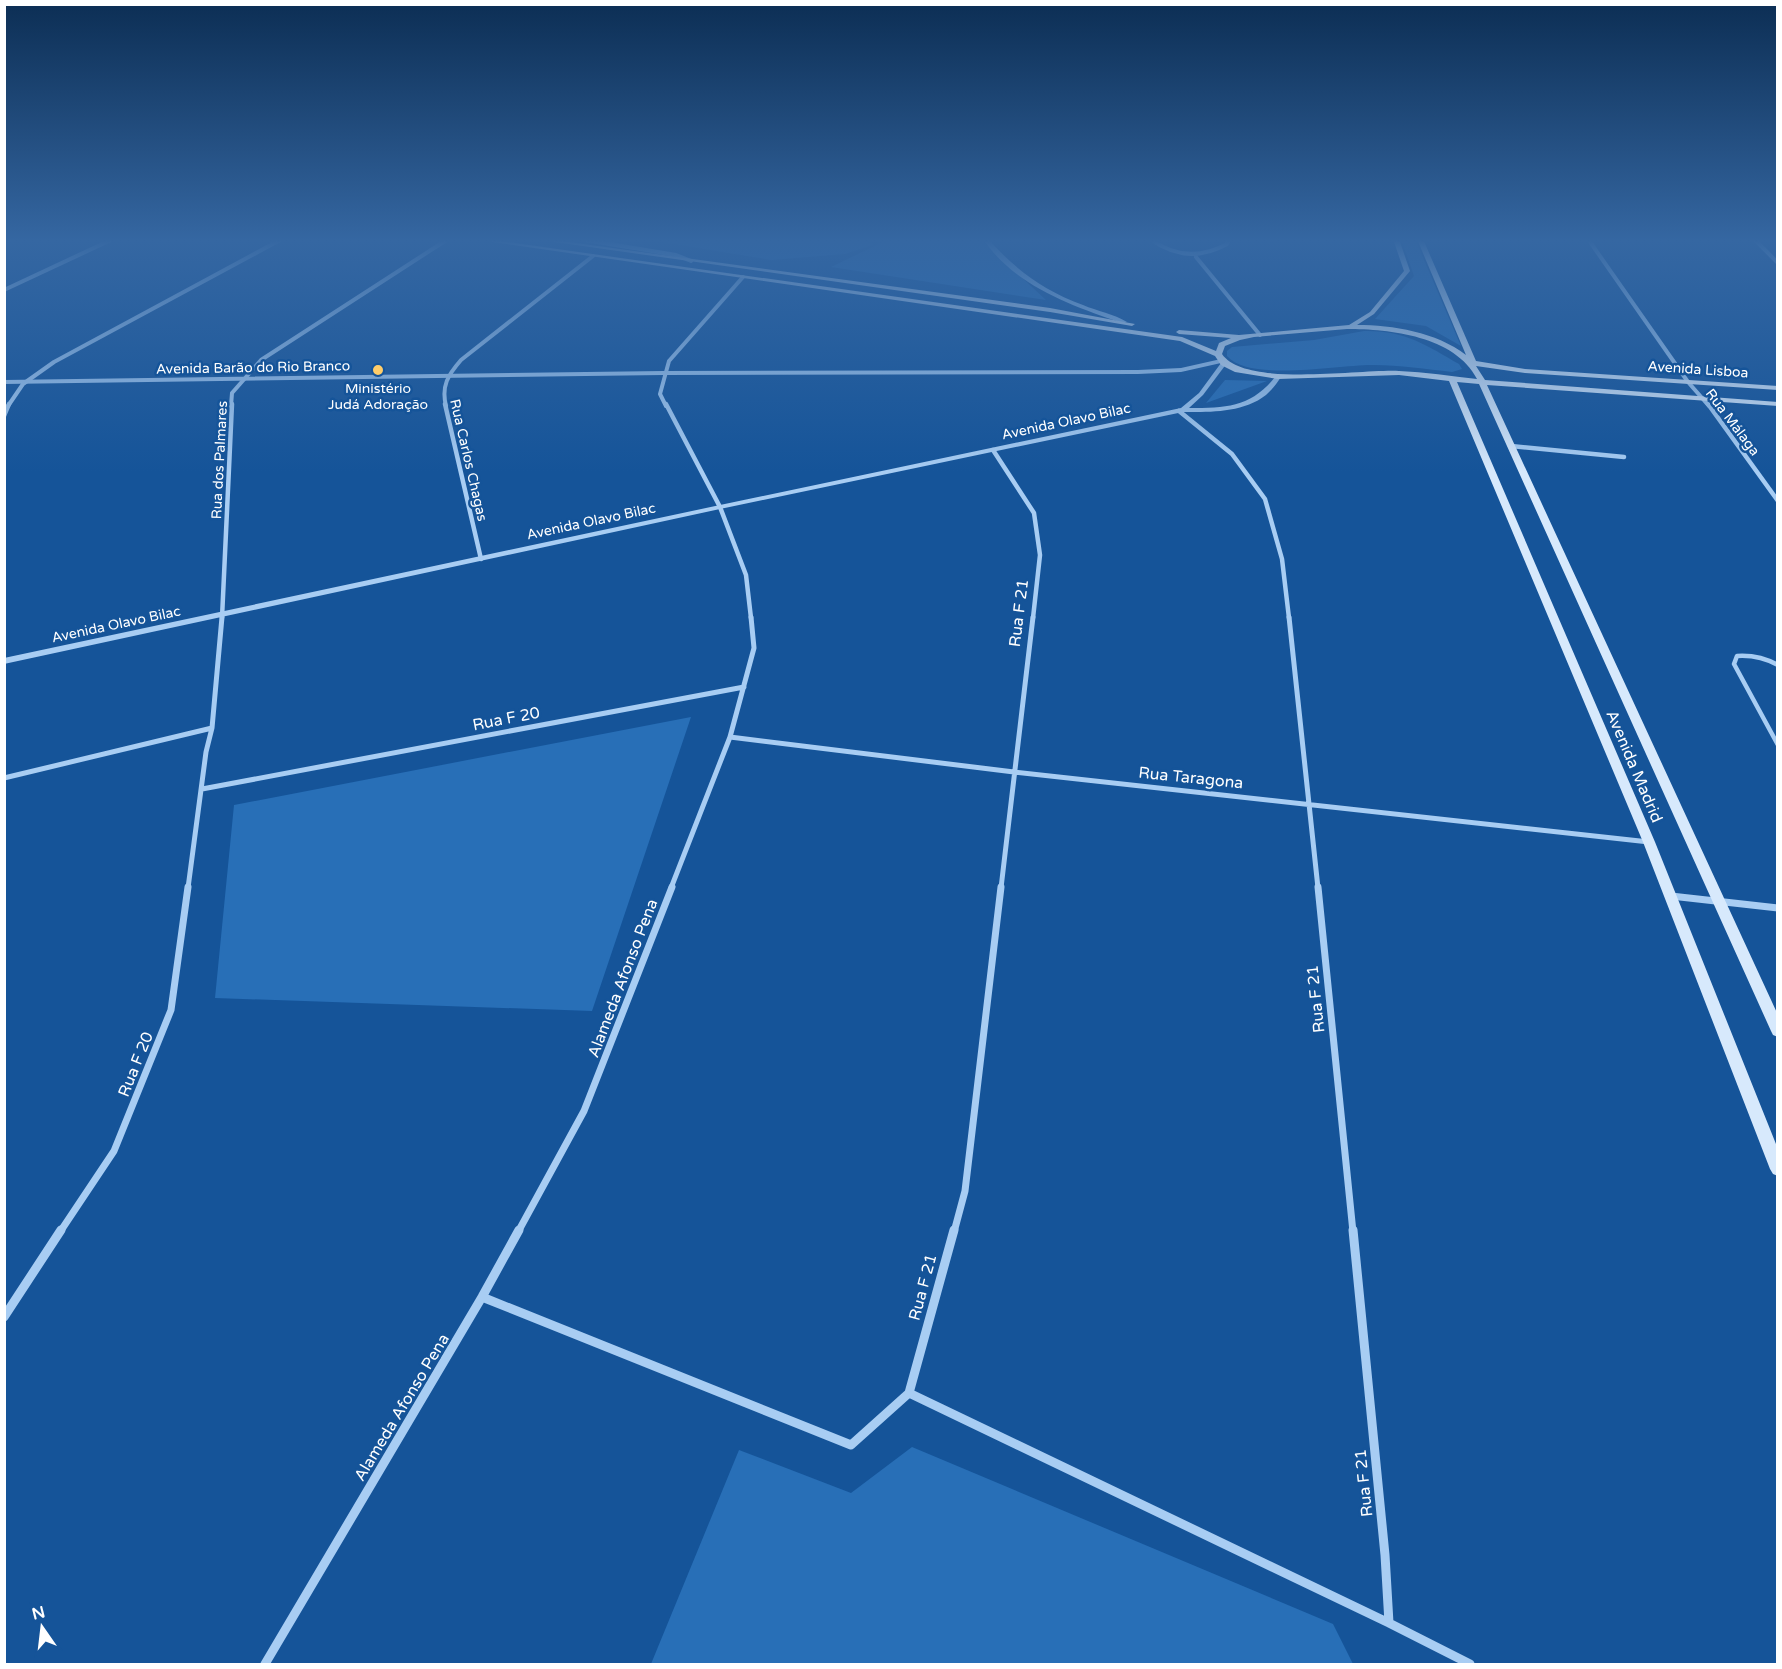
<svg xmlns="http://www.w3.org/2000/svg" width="1782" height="1669" font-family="'Varela Round',sans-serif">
	<rect width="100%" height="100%" fill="#155499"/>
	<!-- green -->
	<path fill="#286fb7" d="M 644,239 L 865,239 L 873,245 L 845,254 L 771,260 Z
		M 889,239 L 980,239 L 1046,300 L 831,267 Z
		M 1401,239 L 1415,239 L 1461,346 L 1426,326 L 1375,319 L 1414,276 Z
		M 1364,331 C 1404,330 1426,345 1459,364 L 1462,369 L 1452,372 C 1426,369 1400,365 1374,365 C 1341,364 1250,383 1227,356 L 1227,351 L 1232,347 L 1314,340 Z
		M 1225,380 L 1267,381 L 1206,403 Z
		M 691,717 L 592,1011 L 215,998 L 234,805 Z
		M 912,1447 L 1333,1624 L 1353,1664 L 651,1664 L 739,1450 L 851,1493 Z"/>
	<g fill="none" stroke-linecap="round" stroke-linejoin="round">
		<!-- service -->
		<path stroke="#a8cdf3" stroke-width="4.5" d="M 1778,665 C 1765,658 1752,655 1737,656 L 1734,664 L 1778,745"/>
		<!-- minor-far4 -->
		<path stroke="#a8cdf3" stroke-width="4" d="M 579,239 L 676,255 L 691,261
			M 1150,239 C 1175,257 1200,259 1227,244 L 1228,239
			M 1588,239 L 1688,382 L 1709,406
			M 1754,239 L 1778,263
			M 1196,257 L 1260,335
			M 4,290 L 113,239
			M 8,406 L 23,384 L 54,362 L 282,239
			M 231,406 L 232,393 L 261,360 L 448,239
			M 446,406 C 441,386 448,375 461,360 L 593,256
			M 666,406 L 660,394 L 669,361 L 743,277"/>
		<!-- minor-far3 -->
		<path stroke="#a8cdf3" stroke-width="4.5" d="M 445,404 L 481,559
			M 666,404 L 720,507 L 746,575 L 751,618
			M 1708,404 L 1778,501
			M 1179,411 L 1232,454 L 1265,499 L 1282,559 L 1289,618
			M 4,416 L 9,404
			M 1511,446 L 1624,457
			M 993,450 L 1034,513 L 1040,555 L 1033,618
			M 222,618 L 232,404"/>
		<!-- minor-far2 -->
		<path stroke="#a8cdf3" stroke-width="5" d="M 1289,617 L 1318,888
			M 212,728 L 222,617
			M 730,737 L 1014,772 L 1649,842
			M 4,778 L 212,728 L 206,752 L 188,888
			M 202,789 L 744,687
			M 671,888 L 730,737 L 754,648 L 751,617
			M 1001,888 L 1033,617"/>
		<!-- minor-far1 -->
		<path stroke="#a8cdf3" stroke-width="7" d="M 1318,887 L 1353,1232
			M 1671,896 L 1778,908
			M 60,1232 L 114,1151 L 171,1010 L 188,887
			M 518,1232 L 584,1111 L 672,887
			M 954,1232 L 965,1191 L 1001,887"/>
		<!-- minor -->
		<path stroke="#a8cdf3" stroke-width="9" d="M 482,1297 L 851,1445 L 909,1393 L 954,1230
			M 4,1317 L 61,1230
			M 909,1393 L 1389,1623 L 1385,1555 L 1353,1230
			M 1389,1623 L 1470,1664
			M 265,1664 L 482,1297 L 519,1230"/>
		<!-- tertiary -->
		<path fill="#a8cdf3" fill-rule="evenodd" d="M 983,239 L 988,239 C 1016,270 1043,290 1083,305 C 1097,311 1114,314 1127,322 L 1122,323 C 1070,305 1015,286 983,239 Z
			M 1221,359 L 1227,363 L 1203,395 L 1189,408 C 1228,408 1251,407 1276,376 L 1281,377 C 1277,383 1272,390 1266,395 C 1243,413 1210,412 1183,412 L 720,509 L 4,664 L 4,658 L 720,505 L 1181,408 L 1199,393 L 1221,363 L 1181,372 L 1138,374 L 663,375 L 4,384 L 4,380 L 663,371 L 1138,370 L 1181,368 Z"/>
		<!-- secondary -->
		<path fill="#d7e9fc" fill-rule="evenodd" d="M 472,239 L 486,239 L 1182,337 L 1216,351 L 1219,343 L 1231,338 L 1179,334 L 1176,332 L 1179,330 L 1239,335 L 1349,325 L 1370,312 L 1404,271 L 1393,239 L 1399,239 L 1410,271 L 1374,314 L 1357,325 C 1393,325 1436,332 1466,355 L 1417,239 L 1423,239 L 1476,361 L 1525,369 L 1778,386 L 1778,390 L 1525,373 L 1476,366 L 1485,380 L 1778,402 L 1778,406 L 1487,385 L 1778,1015 L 1778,1037 L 1773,1035 L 1771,1031 L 1479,384 L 1457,382 L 1655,842 L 1778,1149 L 1778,1176 L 1773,1174 L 1770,1169 L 1643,842 L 1449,381 L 1399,375 L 1278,379 L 1235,372 L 1221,365 L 1215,356 L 1180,341 ZM 1347,329 C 1390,329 1455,336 1477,379 C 1451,376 1425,372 1399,371 C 1360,369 1245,388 1222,354 L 1225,346 L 1240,340 L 1254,337 Z
			M 533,239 L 547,239 L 1050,308 L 1135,324 L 1132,326 L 1050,312 Z"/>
	</g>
	<!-- sky -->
	<linearGradient id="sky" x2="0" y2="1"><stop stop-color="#0c2e54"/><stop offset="0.51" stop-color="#3567a2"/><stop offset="1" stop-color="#3567a2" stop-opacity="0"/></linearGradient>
	<rect width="1782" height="472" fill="url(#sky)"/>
	<!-- markers -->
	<circle fill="#ffcd6a" stroke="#155499" stroke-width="2" cx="378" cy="370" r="6"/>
	<g text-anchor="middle" stroke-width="5" stroke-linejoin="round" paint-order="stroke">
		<!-- far-street labels -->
		<g font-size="14" fill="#fff" stroke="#155499">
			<text transform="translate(253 367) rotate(-1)" y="5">Avenida Barão do Rio Branco</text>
			<text transform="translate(1698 369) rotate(4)" y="5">Avenida Lisboa</text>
			<text transform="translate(1066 421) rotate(-12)" y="5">Avenida Olavo Bilac</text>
			<text transform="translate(1733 422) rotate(53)" y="5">Rua Málaga</text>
			<text transform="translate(219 460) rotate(-87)" y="5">Rua dos Palmares</text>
			<text transform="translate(469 460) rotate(77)" y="5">Rua Carlos Chagas</text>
			<text transform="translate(591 521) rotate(-12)" y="5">Avenida Olavo Bilac</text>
			<text transform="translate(116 624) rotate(-12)" y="5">Avenida Olavo Bilac</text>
		</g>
		<!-- far-poi labels -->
		<g font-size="14" fill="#fff" stroke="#155499">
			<text x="378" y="393">Ministério<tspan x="378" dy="16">Judá Adoração</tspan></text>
		</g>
		<!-- street labels -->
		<g font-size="16" fill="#fff" stroke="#155499">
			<text transform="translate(1018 613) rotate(-83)" y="6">Rua F 21</text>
			<text transform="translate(506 718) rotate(-11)" y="6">Rua F 20</text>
			<text transform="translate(1635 766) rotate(67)" y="6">Avenida Madrid</text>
			<text transform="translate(1191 777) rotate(6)" y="6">Rua Taragona</text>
			<text transform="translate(622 978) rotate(-69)" y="6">Alameda Afonso Pena</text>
			<text transform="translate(1315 999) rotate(-96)" y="6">Rua F 21</text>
			<text transform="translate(135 1064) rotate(-68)" y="6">Rua F 20</text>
			<text transform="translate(922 1287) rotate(-75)" y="6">Rua F 21</text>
			<text transform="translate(401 1407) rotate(-59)" y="6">Alameda Afonso Pena</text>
			<text transform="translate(1363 1483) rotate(-96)" y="6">Rua F 21</text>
		</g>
	</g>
	<!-- border -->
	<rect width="1782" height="1669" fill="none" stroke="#ffffff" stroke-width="12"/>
	<!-- north arrow -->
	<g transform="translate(42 1627) rotate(346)" stroke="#155499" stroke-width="4.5" paint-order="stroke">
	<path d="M0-4.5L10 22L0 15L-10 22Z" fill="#ffffff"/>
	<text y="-9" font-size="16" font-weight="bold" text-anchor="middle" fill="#ffffff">N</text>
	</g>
</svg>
